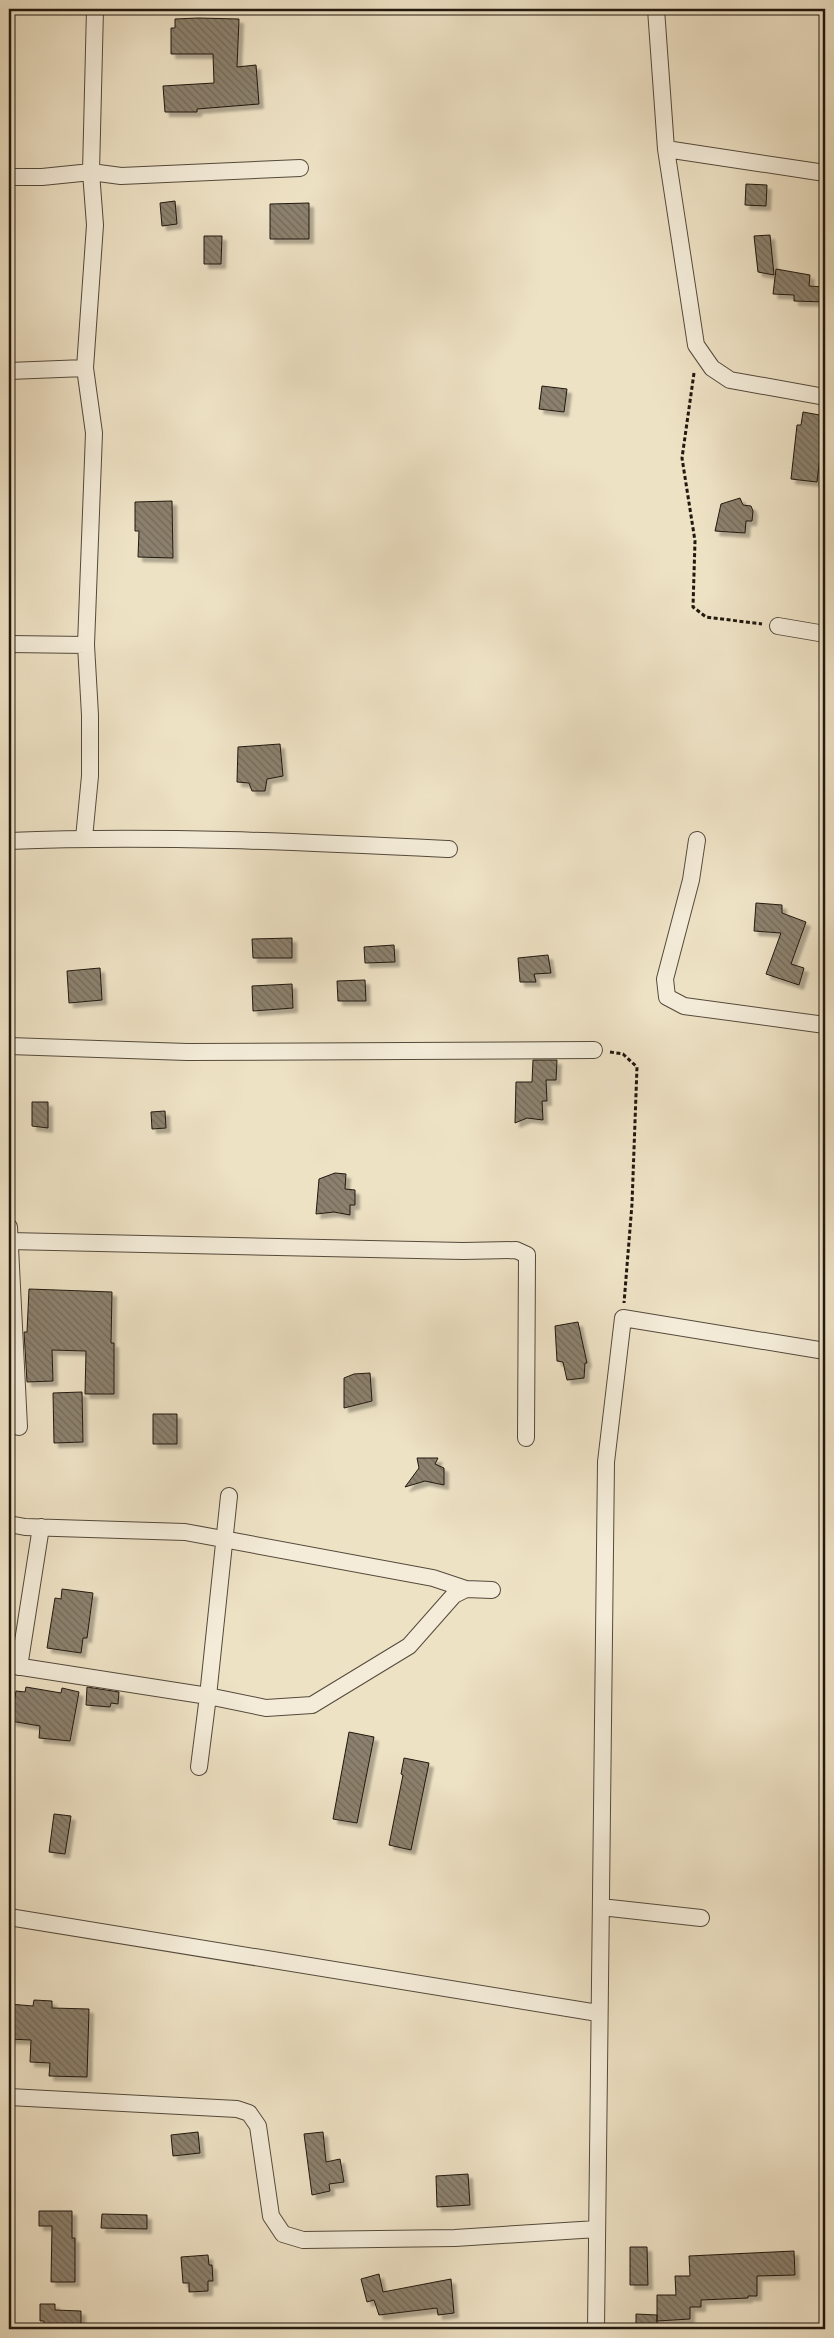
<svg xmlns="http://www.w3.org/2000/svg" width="834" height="2338" font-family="'Libre Bodoni',serif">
	<defs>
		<pattern id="building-back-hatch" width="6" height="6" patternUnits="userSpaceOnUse" patternTransform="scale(1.25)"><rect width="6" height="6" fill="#8c816e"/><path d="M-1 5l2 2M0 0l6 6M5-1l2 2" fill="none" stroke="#726959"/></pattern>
		<filter id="shadow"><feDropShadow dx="4.5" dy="4.5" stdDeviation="1" flood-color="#0004"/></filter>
	</defs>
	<rect width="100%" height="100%" fill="#eee2c5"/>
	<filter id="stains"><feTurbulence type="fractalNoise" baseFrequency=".004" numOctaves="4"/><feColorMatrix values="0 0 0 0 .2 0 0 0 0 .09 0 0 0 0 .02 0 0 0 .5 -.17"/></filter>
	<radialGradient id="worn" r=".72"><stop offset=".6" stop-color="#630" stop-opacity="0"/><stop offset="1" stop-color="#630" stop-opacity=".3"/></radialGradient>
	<!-- building -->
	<path fill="url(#building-back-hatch)" stroke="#21180f" filter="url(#shadow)" d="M 198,18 L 239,19 L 237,67 L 256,65 L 259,104 L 197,109 L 197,112 L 165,112 L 163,86 L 214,83 L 213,54 L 171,54 L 171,28 L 175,28 L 175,19 Z
		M 746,184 L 767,185 L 766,206 L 745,205 Z
		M 175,201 L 177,224 L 162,226 L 160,203 Z
		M 309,203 L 309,239 L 270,239 L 270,204 Z
		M 770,235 L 774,275 L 758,272 L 754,236 Z
		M 204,236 L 222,236 L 221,264 L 204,264 Z
		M 776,269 L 810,275 L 809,286 L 825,287 L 825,302 L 794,301 L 794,295 L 773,294 Z
		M 542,386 L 567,389 L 564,412 L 539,409 Z
		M 803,412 L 825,416 L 817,482 L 791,479 L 797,425 L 801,425 Z
		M 740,498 L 743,505 L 751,506 L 753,511 L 752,521 L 746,521 L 745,533 L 715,531 L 721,504 Z
		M 172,501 L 173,558 L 138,557 L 139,531 L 135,531 L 135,502 Z
		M 280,744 L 283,776 L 267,779 L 265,791 L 252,791 L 249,783 L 237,782 L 238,747 Z
		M 756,903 L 782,905 L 782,913 L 806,922 L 791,964 L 804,968 L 799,985 L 766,974 L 781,933 L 754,931 Z
		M 292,938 L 292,958 L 253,958 L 252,939 Z
		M 394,945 L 395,962 L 365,963 L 364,947 Z
		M 548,955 L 551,973 L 534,974 L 536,982 L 520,982 L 518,958 Z
		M 100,968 L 102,1000 L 69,1003 L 67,971 Z
		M 365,980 L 366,1001 L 338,1001 L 337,981 Z
		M 292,984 L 293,1008 L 253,1011 L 252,986 Z
		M 533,1060 L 557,1060 L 556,1080 L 546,1080 L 547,1101 L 542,1101 L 543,1120 L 527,1118 L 515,1123 L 516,1082 L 532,1082 Z
		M 32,1102 L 48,1102 L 48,1128 L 32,1126 Z
		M 165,1111 L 166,1128 L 152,1129 L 151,1112 Z
		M 335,1173 L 346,1174 L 345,1189 L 355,1190 L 355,1205 L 350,1205 L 350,1215 L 334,1212 L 316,1214 L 319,1179 Z
		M 29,1289 L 112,1292 L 111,1343 L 114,1343 L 114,1394 L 85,1394 L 86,1351 L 52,1350 L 53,1381 L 27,1382 L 24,1332 L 27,1332 Z
		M 578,1322 L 587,1363 L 585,1363 L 584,1378 L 567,1380 L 563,1362 L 557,1361 L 555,1326 Z
		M 370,1373 L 372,1401 L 344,1408 L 344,1378 L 354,1374 Z
		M 82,1392 L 83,1442 L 54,1443 L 53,1393 Z
		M 153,1414 L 177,1414 L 177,1444 L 153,1444 Z
		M 417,1458 L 438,1458 L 435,1464 L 444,1468 L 444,1485 L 425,1481 L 405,1487 L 419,1468 Z
		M 62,1589 L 93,1593 L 87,1638 L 83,1638 L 81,1653 L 47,1648 L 55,1598 L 61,1599 Z
		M 26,1687 L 61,1693 L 62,1688 L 79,1692 L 70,1741 L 39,1738 L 40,1726 L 11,1721 L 16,1691 L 25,1692 Z
		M 87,1687 L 119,1692 L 118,1704 L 111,1703 L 110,1707 L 86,1705 Z
		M 349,1732 L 374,1737 L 357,1823 L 333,1819 Z
		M 404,1758 L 429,1763 L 411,1850 L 389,1845 L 403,1775 L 401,1774 Z
		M 54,1814 L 71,1816 L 65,1854 L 49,1852 Z
		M 34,2000 L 52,2001 L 52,2008 L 89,2009 L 87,2077 L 49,2076 L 50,2063 L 30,2062 L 31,2040 L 9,2039 L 9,2004 L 33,2006 Z
		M 198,2132 L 200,2153 L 173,2156 L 171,2135 Z
		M 323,2132 L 326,2162 L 340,2159 L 344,2182 L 329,2184 L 330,2191 L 312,2195 L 304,2134 Z
		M 468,2174 L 470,2205 L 437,2207 L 436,2176 Z
		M 39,2211 L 72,2211 L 72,2238 L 75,2238 L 75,2282 L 51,2282 L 52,2226 L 39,2226 Z
		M 102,2214 L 147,2215 L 147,2229 L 101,2228 Z
		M 630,2247 L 647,2247 L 648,2285 L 630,2285 Z
		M 794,2251 L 795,2275 L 757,2276 L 757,2296 L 748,2296 L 748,2298 L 701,2300 L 701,2307 L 690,2307 L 690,2319 L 657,2321 L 657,2295 L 676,2295 L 675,2276 L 690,2276 L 689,2256 Z
		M 208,2255 L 209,2265 L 212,2265 L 213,2281 L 208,2281 L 208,2291 L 189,2292 L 189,2283 L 183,2283 L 181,2257 Z
		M 379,2274 L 383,2292 L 451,2279 L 454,2313 L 438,2315 L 437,2308 L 379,2315 L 374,2300 L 367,2302 L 361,2279 Z
		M 40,2304 L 55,2304 L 55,2310 L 81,2311 L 81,2329 L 44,2329 L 44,2321 L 40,2321 Z
		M 636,2314 L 657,2315 L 657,2328 L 636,2329 Z"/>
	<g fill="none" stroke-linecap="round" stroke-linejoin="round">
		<defs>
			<path id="minor" d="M 656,9 L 666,149 L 696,345 L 712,368 L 730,380 L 825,397
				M 666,149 L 825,173
				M 9,177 L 42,177 L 91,172 L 95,9
				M 9,371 L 85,368
				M 778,626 L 825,634
				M 9,644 L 86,645
				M 84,838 L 90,776 L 90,715 L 86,645 L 94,433 L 85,368 L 95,225 L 91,172 L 121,176 L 300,168
				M 697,840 L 691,880 L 665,979 L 667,997 L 684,1006 L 825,1025
				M 9,841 C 156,835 302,842 449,849
				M 9,1046 L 187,1052 L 594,1050
				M 9,1227 L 19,1427
				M 9,1241 L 463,1251 L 516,1250 L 527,1255 L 526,1438
				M 9,1524 L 25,1527 L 185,1532 L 433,1578 L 466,1589
				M 9,1665 L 208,1696 L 266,1708 L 312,1705 L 409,1646 L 454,1595 L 466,1589 L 492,1590
				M 19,1667 L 41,1527
				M 199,1767 L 208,1696 L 229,1496
				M 601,1907 L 701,1918
				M 9,1917 L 598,2013
				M 9,2097 L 237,2109 L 249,2113 L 258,2126 L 271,2216 L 283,2234 L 303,2240 L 455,2238 L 597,2229
				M 596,2329 L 606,1462 L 623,1318 L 825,1351"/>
		</defs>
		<!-- minor casing -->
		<use href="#minor" stroke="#544a3c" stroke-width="18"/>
		<!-- path -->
		<path stroke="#21180f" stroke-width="3" stroke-dasharray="4 2.5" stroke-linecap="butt" d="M 694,373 L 682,458 L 695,541 L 693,607 L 706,617 L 762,624
			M 610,1052 L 623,1054 L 637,1067 L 632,1204 L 624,1303"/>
		<!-- minor -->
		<use href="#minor" stroke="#f4ecd9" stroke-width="16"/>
	</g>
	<!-- margin -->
	<rect width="834" height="2338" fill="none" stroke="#eee2c5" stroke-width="30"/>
	<rect x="10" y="10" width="814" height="2318" fill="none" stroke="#21180f" stroke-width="2.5"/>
	<rect x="15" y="15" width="804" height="2308" fill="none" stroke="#21180f"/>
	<rect width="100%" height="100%" filter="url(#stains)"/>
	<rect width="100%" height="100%" fill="url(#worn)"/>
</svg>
